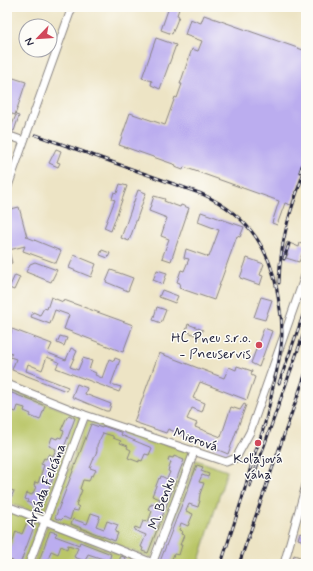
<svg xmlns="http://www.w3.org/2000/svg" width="313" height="571" font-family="Mynerve,sans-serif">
	<rect width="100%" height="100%" fill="#fdfcf7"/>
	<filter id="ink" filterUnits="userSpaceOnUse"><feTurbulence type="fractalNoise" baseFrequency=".025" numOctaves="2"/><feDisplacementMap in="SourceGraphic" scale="8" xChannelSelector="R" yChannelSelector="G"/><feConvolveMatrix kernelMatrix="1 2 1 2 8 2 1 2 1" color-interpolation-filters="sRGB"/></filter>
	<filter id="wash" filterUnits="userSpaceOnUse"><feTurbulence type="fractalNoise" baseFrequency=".012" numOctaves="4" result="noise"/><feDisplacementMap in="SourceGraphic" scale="16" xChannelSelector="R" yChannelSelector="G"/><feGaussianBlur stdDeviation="0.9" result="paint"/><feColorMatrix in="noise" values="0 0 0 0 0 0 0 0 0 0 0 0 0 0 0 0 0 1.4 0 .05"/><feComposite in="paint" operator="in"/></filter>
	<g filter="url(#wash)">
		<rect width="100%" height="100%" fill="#ede4c5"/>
		<!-- green -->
		<path fill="#bac667" stroke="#6e7451" d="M 7,388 L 81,417 L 43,516 L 7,502 Z
			M 88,419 L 190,452 L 151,558 L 49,519 Z
			M 196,460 L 227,471 L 198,564 L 155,564 Z
			M 7,510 L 40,523 L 25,564 L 7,564 Z
			M 47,526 L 144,564 L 33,564 Z"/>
		<g id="blocks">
			<!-- building -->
			<path fill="#bbadef" d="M 169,7 L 179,9 L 177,15 L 179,16 L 172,34 L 161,30 Z
				M 204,15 L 306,51 L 306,162 L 291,205 L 285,203 L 277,225 L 272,223 L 279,201 L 184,167 L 183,170 L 175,167 L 176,165 L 119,145 L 130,113 L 165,125 L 175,97 L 177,98 L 182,84 L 180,84 L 192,49 L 198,51 L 202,41 L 185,35 L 190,19 L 201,23 Z
				M 156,38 L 176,45 L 160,89 L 151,85 L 152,81 L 142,78 Z
				M 7,76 L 26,82 L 15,115 L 7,112 Z
				M 16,115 L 19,116 L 14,131 L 10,130 Z
				M 56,149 L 61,151 L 57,162 L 60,163 L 58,167 L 49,163 Z
				M 120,184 L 127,186 L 111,231 L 104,228 L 115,200 L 112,199 L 114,192 L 117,193 Z
				M 138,190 L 146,193 L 129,241 L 121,238 Z
				M 154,196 L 165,199 L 164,201 L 169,203 L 180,207 L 181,205 L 189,208 L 171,261 L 162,258 L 169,239 L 161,236 L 167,218 L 149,211 Z
				M 19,207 L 27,237 L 61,251 L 56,263 L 23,251 L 25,246 L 9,250 L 12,263 L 7,264 L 7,219 L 8,218 L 7,210 Z
				M 201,212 L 244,227 L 240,237 L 237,236 L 214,300 L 179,288 L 180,283 L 177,282 L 181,270 L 184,271 L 189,259 L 184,258 L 186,249 L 209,257 L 219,230 L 198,222 Z
				M 287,242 L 299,247 L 300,243 L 306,245 L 299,262 L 286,258 L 288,254 L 283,252 Z
				M 102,250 L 110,253 L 108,258 L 100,255 Z
				M 74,255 L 96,264 L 91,277 L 69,268 Z
				M 247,258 L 264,264 L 260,275 L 263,276 L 260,285 L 240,278 Z
				M 35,262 L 57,270 L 51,282 L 26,272 L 30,264 Z
				M 111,270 L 133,278 L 128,291 L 106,282 Z
				M 157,270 L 167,273 L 163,284 L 153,280 Z
				M 15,275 L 20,277 L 14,290 L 9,288 Z
				M 162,290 L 178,296 L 175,303 L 159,297 Z
				M 51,297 L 63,302 L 64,300 L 133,325 L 123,352 L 64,329 L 69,315 L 55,310 L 50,324 L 31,317 L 33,312 L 40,315 L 44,308 L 47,309 Z
				M 261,297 L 272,300 L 265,320 L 254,317 Z
				M 157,307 L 166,310 L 161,323 L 153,320 Z
				M 188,324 L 203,330 L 200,337 L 186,331 Z
				M 264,328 L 272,331 L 259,367 L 251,363 Z
				M 12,329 L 52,344 L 48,353 L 66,360 L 71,348 L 77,351 L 70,367 L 78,370 L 83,358 L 92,361 L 89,370 L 96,373 L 95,375 L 102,378 L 109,359 L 114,361 L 115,358 L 120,360 L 111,384 L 121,387 L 119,392 L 56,368 L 59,362 L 47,357 L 42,370 L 28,364 L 26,371 L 68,387 L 66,391 L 12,370 L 16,359 L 10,357 L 12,353 L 7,351 L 7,346 Z
				M 60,336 L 67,338 L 64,346 L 57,343 Z
				M 159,353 L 224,378 L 229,367 L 236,370 L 237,366 L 252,371 L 251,375 L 255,377 L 247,400 L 200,382 L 193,398 L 205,403 L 202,412 L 192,408 L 187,419 L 197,423 L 195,427 L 221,437 L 231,407 L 240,410 L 244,404 L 246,405 L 228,454 L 168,429 L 166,433 L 134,422 Z
				M 77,384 L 87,388 L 85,394 L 111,404 L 109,411 L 106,411 L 72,397 Z
				M 7,391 L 45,406 L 40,420 L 30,416 L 31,414 L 24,411 L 25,408 L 18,406 L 16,412 L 7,409 Z
				M 69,415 L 75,418 L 40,512 L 34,509 L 34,505 L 27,502 L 28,500 L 25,499 L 27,493 L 32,495 L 36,487 L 34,486 L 35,482 L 38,483 L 44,465 L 41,464 L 44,458 L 46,459 L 49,454 L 53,456 L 56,449 L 49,446 L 52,437 L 57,439 L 58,437 L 61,438 L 64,431 L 61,430 L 66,419 Z
				M 91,424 L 102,428 L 103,426 L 120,432 L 122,433 L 121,435 L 152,448 L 149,455 L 145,454 L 142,461 L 139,460 L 139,462 L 128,458 L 131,450 L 127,448 L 128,446 L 120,443 L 121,441 L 113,438 L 113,436 L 103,433 L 97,445 L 97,451 L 90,468 L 96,470 L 93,476 L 91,475 L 89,481 L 83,480 L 80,489 L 82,490 L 76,505 L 79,507 L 78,511 L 73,510 L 70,520 L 64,517 L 61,520 L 55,518 Z
				M 174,456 L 184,460 L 148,553 L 142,551 L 143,548 L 141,547 L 146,535 L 134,530 L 135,527 L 140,529 L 143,521 L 148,522 L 152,511 L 148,509 L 150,505 L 151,506 L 151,504 L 157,506 L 160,499 L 152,496 L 159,478 L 160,479 L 161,476 L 167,479 L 170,472 L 168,471 L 171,462 L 168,461 L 169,457 L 173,458 Z
				M 197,465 L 203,467 L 201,471 L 209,474 L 208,477 L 202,475 L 199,482 L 204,483 L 200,494 L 199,501 L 200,501 L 198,507 L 189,504 L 186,511 L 193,514 L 188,526 L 181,523 L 179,530 L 182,531 L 181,534 L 184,535 L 180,545 L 182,545 L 179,555 L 174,554 L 170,564 L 159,564 Z
				M 7,478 L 11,480 L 8,489 L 14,491 L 10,500 L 7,499 Z
				M 91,513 L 100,516 L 96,526 L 104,529 L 107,521 L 118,525 L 115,532 L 118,533 L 115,541 L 71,524 L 73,519 L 87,524 Z
				M 27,522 L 35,524 L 20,564 L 12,564 L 13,561 L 7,559 L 8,552 L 7,551 L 7,545 L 11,547 L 16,531 L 22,534 Z
				M 50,531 L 57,533 L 55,536 L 74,543 L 79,545 L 80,542 L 111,554 L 109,561 L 88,554 L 85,561 L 74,557 L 78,548 L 68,545 L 67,549 L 61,546 L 58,554 L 51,551 L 48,560 L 49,561 L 48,564 L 38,563 Z
				M 300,533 L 305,534 L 304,541 L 298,539 Z
				M 294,555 L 306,559 L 306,564 L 292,564 Z
				M 121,556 L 126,558 L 123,564 L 118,563 Z"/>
		</g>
	</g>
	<g filter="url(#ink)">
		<use href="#blocks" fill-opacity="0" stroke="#888380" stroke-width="1"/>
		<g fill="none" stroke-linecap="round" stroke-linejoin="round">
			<defs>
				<path id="minor" d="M 7,135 L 24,141 L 7,189
					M 24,141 L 72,7
					M 7,384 L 85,415 L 226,462 L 236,458 L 250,432 L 306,273
					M 7,506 L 153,563
					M 29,564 L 85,415
					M 152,564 L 194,452
					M 284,564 L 306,485"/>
			</defs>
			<!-- minor casing -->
			<use href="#minor" stroke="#888380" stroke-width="9"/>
			<!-- minor -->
			<use href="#minor" stroke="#fff" stroke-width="7"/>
			<defs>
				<path id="rail" d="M 36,135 L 202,194 C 250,216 273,252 279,303 C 281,313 282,323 282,333 C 282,352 277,370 273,387 C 270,401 268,415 263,429
					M 300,172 L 306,155
					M 284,259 L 289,244
					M 279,283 C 280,238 291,208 306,167
					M 279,383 L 306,307
					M 250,486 L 306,327
					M 221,564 L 242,499 L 253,459 L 265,424
					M 239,564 L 306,372"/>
			</defs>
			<!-- rail casing -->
			<use href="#rail" stroke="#22223b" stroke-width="3"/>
			<!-- rail -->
			<use href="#rail" stroke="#fdfcf7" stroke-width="1.5" stroke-dasharray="4.5" stroke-linecap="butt"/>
		</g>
	</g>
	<!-- markers -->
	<g fill="#d1495b" stroke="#fdfcf7" stroke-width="1.5">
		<circle cx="259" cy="345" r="4"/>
		<circle cx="258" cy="443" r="4"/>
	</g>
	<g text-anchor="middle" stroke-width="3" stroke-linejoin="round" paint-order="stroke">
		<!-- poi labels -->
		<g font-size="14" fill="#22223b" stroke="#fdfcf7" text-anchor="end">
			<text x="251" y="342">HC Pneu s.r.o.<tspan x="251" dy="16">- Pneuservis</tspan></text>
			<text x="258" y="463" text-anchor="middle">Koľajová<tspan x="258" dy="16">váha</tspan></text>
		</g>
		<!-- street labels -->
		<g font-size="14" fill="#22223b" stroke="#fdfcf7">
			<text transform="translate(196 439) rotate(19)" y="5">Mierová</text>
			<text transform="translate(45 485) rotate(-69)" y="5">Arpáda Felcána</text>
			<text transform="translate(161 503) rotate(-70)" y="5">M. Benku</text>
		</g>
	</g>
	<!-- margin -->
	<rect width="313" height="571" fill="none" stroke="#fdfcf7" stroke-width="24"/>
	<!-- north arrow -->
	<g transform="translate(38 38) rotate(245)"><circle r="19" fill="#fdfcf7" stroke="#a5a5ac"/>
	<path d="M0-3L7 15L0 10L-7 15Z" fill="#d1495b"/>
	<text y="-6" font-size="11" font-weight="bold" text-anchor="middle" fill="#22223b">N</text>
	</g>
</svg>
